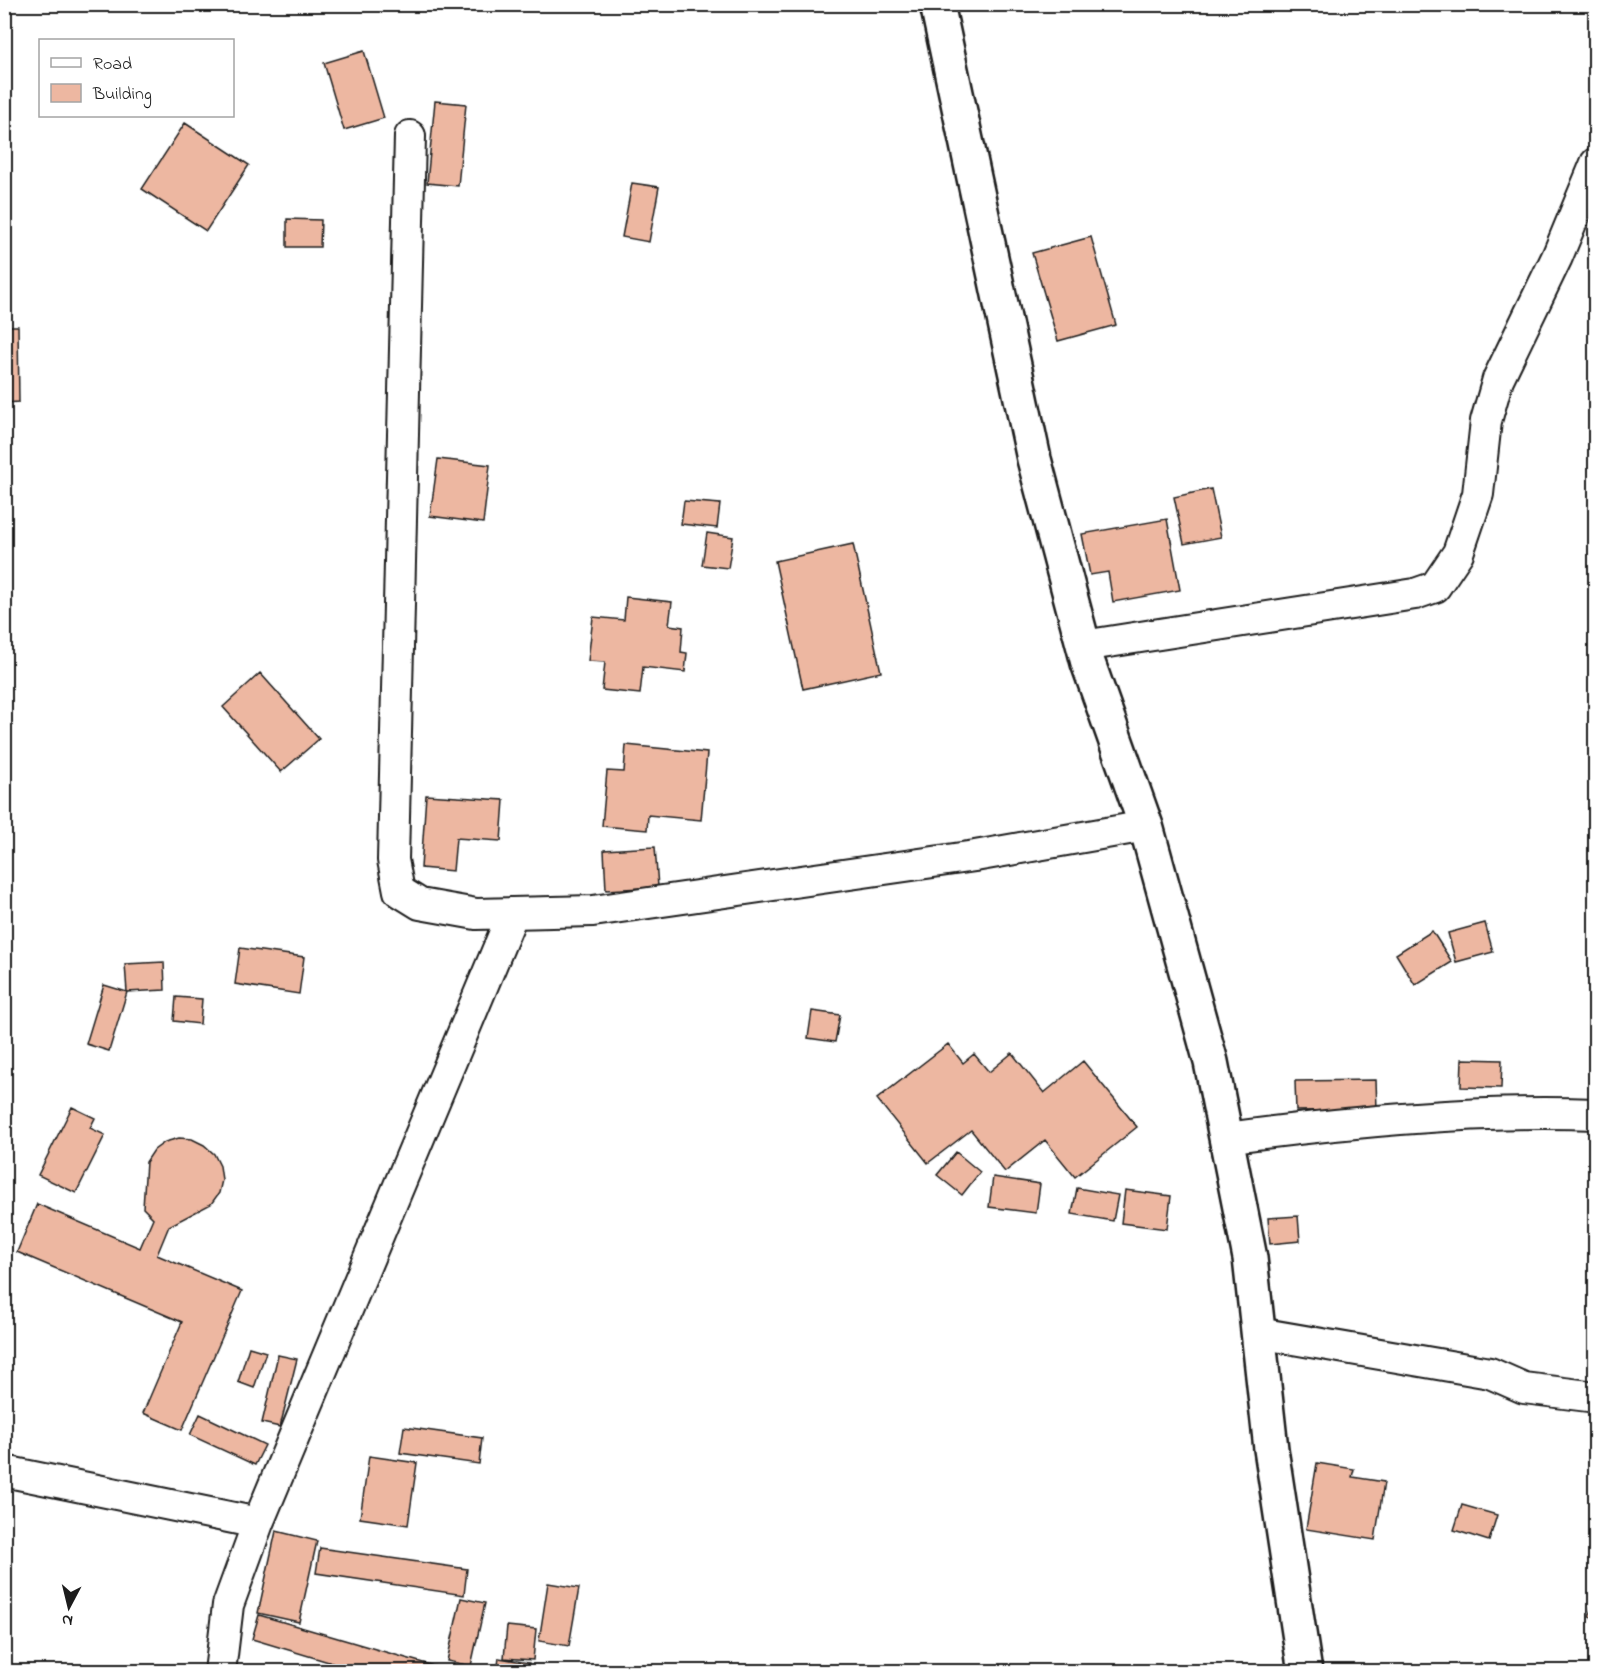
<svg xmlns="http://www.w3.org/2000/svg" width="1600" height="1676" font-family="'Indie Flower',sans-serif">
	<rect width="100%" height="100%" fill="#fff"/>
	<filter id="ink" filterUnits="userSpaceOnUse"><feTurbulence type="fractalNoise" baseFrequency=".0167" numOctaves="2"/><feDisplacementMap in="SourceGraphic" scale="12" xChannelSelector="R" yChannelSelector="G"/><feConvolveMatrix kernelMatrix="1 2 1 2 8 2 1 2 1" color-interpolation-filters="sRGB"/></filter>
	<g filter="url(#ink)">
		<!-- building -->
		<path fill="#edb7a1" stroke="#1c1c1c" stroke-width="1.5" d="M 364,51 L 384,118 L 344,130 L 324,63 Z
			M 435,101 L 466,104 L 458,186 L 427,183 Z
			M 185,123 L 249,165 L 206,231 L 142,189 Z
			M 632,183 L 659,187 L 649,242 L 622,237 Z
			M 287,219 L 321,220 L 320,247 L 287,247 Z
			M 1091,237 L 1116,325 L 1058,341 L 1032,253 Z
			M 4,326 L 18,326 L 19,402 L 4,403 Z
			M 438,459 L 490,465 L 483,523 L 430,516 Z
			M 1211,489 L 1221,537 L 1184,544 L 1174,497 Z
			M 684,501 L 720,504 L 717,528 L 681,524 Z
			M 1167,519 L 1180,590 L 1113,602 L 1108,572 L 1090,575 L 1082,534 Z
			M 707,533 L 733,537 L 728,568 L 702,565 Z
			M 853,544 L 881,672 L 803,689 L 775,561 Z
			M 626,597 L 672,602 L 669,625 L 683,627 L 681,652 L 687,653 L 685,672 L 643,667 L 640,694 L 602,690 L 605,662 L 588,661 L 593,617 L 624,620 Z
			M 260,673 L 319,739 L 281,772 L 223,707 Z
			M 626,745 L 707,753 L 701,820 L 648,815 L 647,830 L 602,826 L 607,771 L 624,772 Z
			M 426,795 L 504,800 L 501,841 L 456,838 L 453,871 L 421,868 Z
			M 655,847 L 658,887 L 606,890 L 604,850 Z
			M 1485,923 L 1493,952 L 1456,962 L 1448,933 Z
			M 1432,931 L 1452,962 L 1415,985 L 1396,954 Z
			M 240,948 L 304,957 L 299,994 L 235,984 Z
			M 164,962 L 165,990 L 127,992 L 125,964 Z
			M 104,985 L 127,992 L 109,1051 L 86,1044 Z
			M 176,997 L 202,999 L 200,1024 L 174,1021 Z
			M 812,1011 L 840,1015 L 835,1042 L 808,1038 Z
			M 948,1044 L 963,1063 L 974,1054 L 989,1072 L 1012,1053 L 1044,1093 L 1083,1061 L 1137,1127 L 1075,1177 L 1045,1140 L 1005,1172 L 971,1130 L 928,1163 L 877,1099 Z
			M 1462,1059 L 1502,1060 L 1501,1088 L 1461,1087 Z
			M 1376,1080 L 1377,1110 L 1296,1111 L 1295,1081 Z
			M 72,1107 L 95,1118 L 90,1128 L 105,1135 L 76,1193 L 38,1175 Z
			M 179,1138 L 192,1139 L 204,1145 L 214,1154 L 220,1166 L 222,1180 L 219,1193 L 211,1204 L 169,1226 L 157,1255 L 242,1291 L 182,1430 L 143,1413 L 182,1322 L 17,1252 L 37,1204 L 140,1248 L 153,1218 L 143,1208 L 146,1162 L 154,1150 L 165,1142 Z
			M 956,1152 L 980,1172 L 962,1195 L 937,1175 Z
			M 993,1177 L 1040,1184 L 1036,1213 L 989,1207 Z
			M 1077,1188 L 1118,1195 L 1113,1221 L 1072,1214 Z
			M 1125,1190 L 1171,1196 L 1167,1229 L 1121,1223 Z
			M 1298,1216 L 1300,1241 L 1270,1244 L 1268,1218 Z
			M 249,1347 L 266,1352 L 254,1388 L 238,1382 Z
			M 278,1355 L 297,1359 L 280,1427 L 262,1423 Z
			M 200,1414 L 265,1445 L 255,1465 L 190,1435 Z
			M 404,1427 L 482,1438 L 479,1464 L 400,1453 Z
			M 369,1456 L 417,1463 L 408,1525 L 360,1518 Z
			M 1317,1463 L 1354,1469 L 1352,1477 L 1384,1482 L 1375,1540 L 1306,1529 Z
			M 1462,1505 L 1497,1515 L 1489,1541 L 1454,1530 Z
			M 276,1531 L 317,1541 L 299,1622 L 258,1613 Z
			M 320,1548 L 467,1569 L 464,1595 L 316,1573 Z
			M 548,1583 L 579,1588 L 569,1646 L 539,1641 Z
			M 1596,1589 L 1596,1619 L 1589,1617 Z
			M 461,1598 L 485,1603 L 471,1666 L 447,1661 Z
			M 259,1615 L 454,1672 L 362,1672 L 252,1639 Z
			M 507,1626 L 536,1629 L 533,1660 L 504,1658 Z
			M 499,1658 L 529,1663 L 527,1672 L 497,1672 Z"/>
		<g fill="none" stroke-linecap="round" stroke-linejoin="round">
			<defs>
				<path id="street" d="M 410,136 L 393,860 L 399,891 L 420,904 L 476,914 L 593,911 L 975,856 L 1146,826
					M 1083,646 L 1415,594 L 1435,587 L 1458,553 L 1478,494 L 1486,421 L 1498,379 L 1557,257 L 1596,163
					M 1226,1138 C 1345,1122 1476,1109 1596,1114
					M 1258,1333 L 1490,1373 L 1524,1388 L 1596,1397
					M 4,1471 L 258,1523
					M 220,1672 L 228,1605 L 258,1523 L 513,913"/>
				<path id="secondary" d="M 937,4 L 1034,459 L 1088,663 L 1146,826 L 1211,1062 L 1250,1258 L 1271,1449 L 1305,1672"/>
			</defs>
			<!-- street casing -->
			<use href="#street" stroke="#1c1c1c" stroke-width="34"/>
			<!-- secondary casing -->
			<use href="#secondary" stroke="#1c1c1c" stroke-width="38"/>
			<!-- street -->
			<use href="#street" stroke="#fff" stroke-width="30"/>
			<!-- secondary -->
			<use href="#secondary" stroke="#fff" stroke-width="33"/>
		</g>
	</g>
	<!-- margin -->
	<rect width="1600" height="1676" fill="none" stroke="#fff" stroke-width="24"/>
	<rect x="12" y="12" width="1576" height="1652" fill="none" stroke="#1c1c1c" stroke-width="2" filter="url(#ink)"/>
	<!-- legend -->
	<rect x="39" y="39" width="195" height="78" fill="#ffffff" stroke="#a4a4a4" stroke-width="1.5"/>
	<rect x="51" y="58" width="30" height="9" fill="#ffffff" stroke="#a4a4a4" stroke-width="1.5"/>
	<text x="93" y="69" font-size="18" fill="#1c1c1c">Road</text>
	<rect x="51" y="84" width="30" height="18" fill="#edb7a1" stroke="#a4a4a4" stroke-width="1.5"/>
	<text x="93" y="99" font-size="18" fill="#1c1c1c">Building</text>
	<!-- north arrow -->
	<g transform="translate(69 1607) rotate(187)" stroke="#ffffff" stroke-width="4.5" paint-order="stroke">
	<path d="M0-4.5L10 22L0 15L-10 22Z" fill="#1c1c1c"/>
	<text y="-9" font-size="16" font-weight="bold" text-anchor="middle" fill="#1c1c1c">N</text>
	</g>
</svg>
